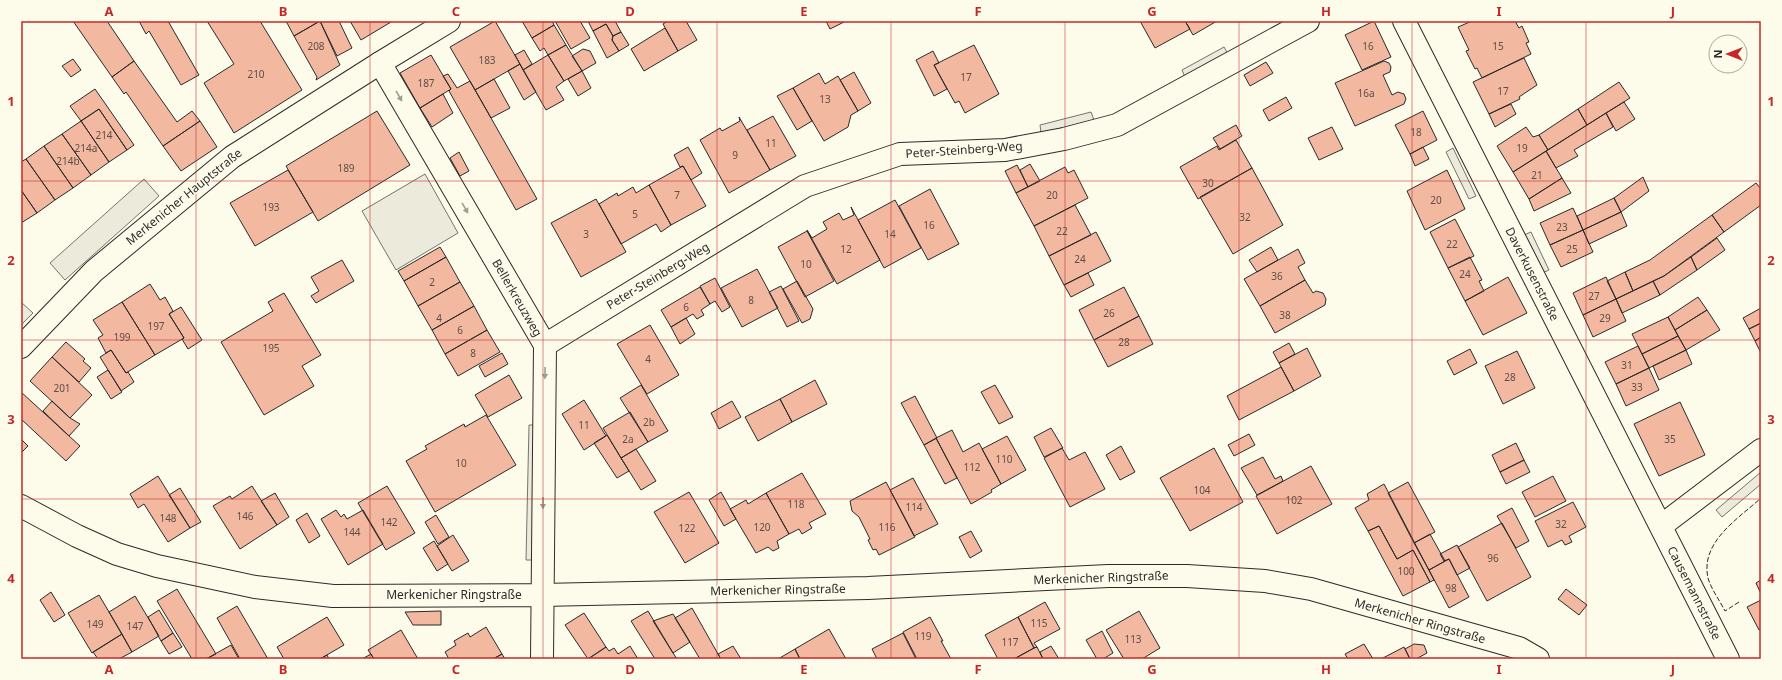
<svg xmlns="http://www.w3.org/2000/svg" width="1782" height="680" font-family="'Noto Sans',sans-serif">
	<rect width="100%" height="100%" fill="#fdfbea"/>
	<!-- parking -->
	<path fill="#eceadb" stroke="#74746e" d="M 1224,47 L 1228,54 L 1185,77 L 1182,70 Z
		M 1091,112 L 1094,120 L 1041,133 L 1040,125 Z
		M 1453,148 L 1476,196 L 1469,199 L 1446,152 Z
		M 425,174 L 458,233 L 396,270 L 362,211 Z
		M 144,179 L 159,196 L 65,280 L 50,263 Z
		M 1531,232 L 1549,270 L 1542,273 L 1524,235 Z
		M 21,302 L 33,313 L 21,325 Z
		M 529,425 L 538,425 L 535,560 L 526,560 Z
		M 1761,472 L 1761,484 L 1722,517 L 1716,510 Z"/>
	<!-- building -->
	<path fill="#f2b8a0" stroke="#2b2b2b" d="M 73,21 L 107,21 L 134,61 L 112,77 Z
		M 139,21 L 168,21 L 199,75 L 181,85 L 149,31 L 146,34 Z
		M 207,21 L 260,21 L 302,90 L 234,133 L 204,83 L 234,64 Z
		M 286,21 L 320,21 L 294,36 Z
		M 320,21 L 339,21 L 352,48 L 337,56 Z
		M 320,21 L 340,65 L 316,80 L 317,77 L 294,36 Z
		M 350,21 L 391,21 L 391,22 L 361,40 Z
		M 495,21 L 520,64 L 475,90 L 450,47 Z
		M 522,21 L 552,21 L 554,25 L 532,38 Z
		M 555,21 L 580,21 L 590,38 L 571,49 Z
		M 588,21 L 615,21 L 621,32 L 613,36 L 606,24 L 593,31 Z
		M 668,21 L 686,21 L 697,40 L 678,51 L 663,24 Z
		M 826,21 L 846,21 L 830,29 Z
		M 1140,21 L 1185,21 L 1190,29 L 1155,48 Z
		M 1185,21 L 1217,21 L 1193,35 Z
		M 1374,21 L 1391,57 L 1362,70 L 1345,35 Z
		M 1472,21 L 1515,21 L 1519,28 L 1522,26 L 1529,42 L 1526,43 L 1531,54 L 1482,78 L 1477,68 L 1475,69 L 1466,51 L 1469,50 L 1458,27 Z
		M 606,24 L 613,36 L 612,40 L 619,51 L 607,58 L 593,31 Z
		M 554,25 L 566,45 L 548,55 L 544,48 L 540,51 L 532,38 Z
		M 665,28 L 678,51 L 644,71 L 631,49 Z
		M 621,32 L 629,45 L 619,51 L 612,40 L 613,36 Z
		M 566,45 L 582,71 L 564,81 L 548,55 Z
		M 974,45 L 999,94 L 965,113 L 959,101 L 955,103 L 934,65 Z
		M 583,49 L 590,51 L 596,63 L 582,71 L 572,56 Z
		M 524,50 L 532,64 L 523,70 L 515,55 Z
		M 933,51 L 939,63 L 934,65 L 947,89 L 934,96 L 916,60 Z
		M 431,55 L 451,89 L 420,108 L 400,73 Z
		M 548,55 L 564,81 L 556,87 L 564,100 L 546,110 L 523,70 Z
		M 1524,58 L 1537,85 L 1519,97 L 1520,99 L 1489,114 L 1473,82 Z
		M 73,59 L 81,70 L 71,77 L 62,66 Z
		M 134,61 L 177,122 L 192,111 L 200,121 L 163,146 L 126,92 L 124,94 L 112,77 Z
		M 1384,61 L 1389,63 L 1391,67 L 1390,72 L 1383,75 L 1392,95 L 1398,92 L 1404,94 L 1406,99 L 1404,104 L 1355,126 L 1335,83 Z
		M 1266,62 L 1273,73 L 1250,86 L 1244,75 Z
		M 520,64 L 536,92 L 524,100 L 508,71 Z
		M 582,71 L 591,88 L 578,96 L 568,79 Z
		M 854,72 L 871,103 L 858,111 L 840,80 Z
		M 819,73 L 825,84 L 838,76 L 858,111 L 851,115 L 848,127 L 824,141 L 793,88 Z
		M 448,74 L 457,88 L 470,81 L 537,199 L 516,210 L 449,91 L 451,89 L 443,76 Z
		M 494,79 L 510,108 L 491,118 L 475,90 Z
		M 1619,82 L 1630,98 L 1587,125 L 1578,109 Z
		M 793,88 L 812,121 L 797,130 L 777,96 Z
		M 95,89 L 134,145 L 127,150 L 99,109 L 81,121 L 70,106 Z
		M 443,94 L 453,113 L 432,127 L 420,108 Z
		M 1286,97 L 1292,108 L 1269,121 L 1263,110 Z
		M 1624,102 L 1635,119 L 1616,131 L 1606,113 Z
		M 1511,104 L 1516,114 L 1495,127 L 1489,114 Z
		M 99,109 L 127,150 L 109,162 L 81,121 Z
		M 1578,109 L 1587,125 L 1548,150 L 1539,135 Z
		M 377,111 L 410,165 L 318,221 L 286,166 Z
		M 1423,111 L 1437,140 L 1410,154 L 1395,125 Z
		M 1606,113 L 1613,127 L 1574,150 L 1578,156 L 1556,168 L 1546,151 Z
		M 773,116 L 796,156 L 770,170 L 747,130 Z
		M 739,117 L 770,170 L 729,193 L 700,140 L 720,128 L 722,131 L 740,121 Z
		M 81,121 L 109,162 L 91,175 L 62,134 Z
		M 200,121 L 217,147 L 181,171 L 163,146 Z
		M 1236,125 L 1242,136 L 1220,149 L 1213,138 Z
		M 1332,127 L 1343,149 L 1319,160 L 1308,138 Z
		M 1526,127 L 1533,137 L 1539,135 L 1548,150 L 1513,172 L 1497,146 Z
		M 62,134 L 91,175 L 73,188 L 44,146 Z
		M 1236,140 L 1252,168 L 1198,199 L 1180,167 L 1217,146 L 1219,150 Z
		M 44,146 L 73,188 L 55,200 L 26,159 Z
		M 688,147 L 702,173 L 691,180 L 683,166 L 680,167 L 674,155 Z
		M 1423,147 L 1429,159 L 1415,166 L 1410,154 Z
		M 1546,151 L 1562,178 L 1529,199 L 1513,172 Z
		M 459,152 L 469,171 L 460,176 L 450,158 Z
		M 26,159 L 55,200 L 37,213 L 21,190 L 21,162 Z
		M 1030,164 L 1040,181 L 1028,187 L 1020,170 Z
		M 1017,165 L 1028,187 L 1016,193 L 1005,171 Z
		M 683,166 L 706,206 L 671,225 L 649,185 Z
		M 1065,167 L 1068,173 L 1074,170 L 1088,198 L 1034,226 L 1016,193 Z
		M 1252,168 L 1283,225 L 1233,254 L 1200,197 Z
		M 288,170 L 313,212 L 255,246 L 230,203 Z
		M 1447,170 L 1465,209 L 1425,230 L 1407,191 Z
		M 1643,177 L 1649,191 L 1621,212 L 1614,198 Z
		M 1562,178 L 1571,193 L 1534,211 L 1529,199 Z
		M 1756,183 L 1761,189 L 1761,205 L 1724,232 L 1712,215 Z
		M 649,185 L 671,225 L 661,232 L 656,224 L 621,244 L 599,204 L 617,193 L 618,196 L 633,187 L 636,193 Z
		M 930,189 L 959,244 L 928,260 L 899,206 Z
		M 21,190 L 37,213 L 21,223 Z
		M 1614,198 L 1621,212 L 1583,230 L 1577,216 Z
		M 596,199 L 626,252 L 581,277 L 551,223 Z
		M 895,200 L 921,248 L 884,268 L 858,220 Z
		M 1075,205 L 1091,235 L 1049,256 L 1034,226 Z
		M 851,207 L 880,260 L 837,284 L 807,230 L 812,238 L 827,229 L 823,222 L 839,213 L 843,220 L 854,215 Z
		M 1573,208 L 1583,230 L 1550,245 L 1540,223 Z
		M 1621,212 L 1627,226 L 1589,244 L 1583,230 Z
		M 1712,215 L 1724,232 L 1664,276 L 1633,291 L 1625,272 L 1650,260 Z
		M 1455,219 L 1474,256 L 1448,268 L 1430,232 Z
		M 1583,230 L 1593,252 L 1561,267 L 1550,245 Z
		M 807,231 L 834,281 L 805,297 L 778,247 Z
		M 1096,232 L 1111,261 L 1064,285 L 1049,256 Z
		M 1717,238 L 1725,250 L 1697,270 L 1691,257 Z
		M 440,247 L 446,257 L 404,281 L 398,271 Z
		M 1271,247 L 1278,260 L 1257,272 L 1249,260 Z
		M 1298,249 L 1305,263 L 1298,267 L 1305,280 L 1260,306 L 1244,279 Z
		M 446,257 L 460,282 L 418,306 L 404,281 Z
		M 1470,257 L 1482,280 L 1479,281 L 1484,291 L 1465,301 L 1448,268 Z
		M 1691,257 L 1697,270 L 1660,295 L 1653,281 L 1664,276 Z
		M 342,260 L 354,281 L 316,303 L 311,296 L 319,291 L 311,277 Z
		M 757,269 L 778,308 L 742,327 L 721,288 Z
		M 1625,272 L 1633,291 L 1616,299 L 1607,281 Z
		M 1088,273 L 1094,285 L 1071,297 L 1064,285 Z
		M 1508,277 L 1527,313 L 1483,335 L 1465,301 Z
		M 1606,277 L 1616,299 L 1583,315 L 1573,293 Z
		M 715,278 L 730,307 L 722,312 L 715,301 L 710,304 L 700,286 Z
		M 1305,280 L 1313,293 L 1316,291 L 1323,293 L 1326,299 L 1325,305 L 1275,333 L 1260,306 Z
		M 797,281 L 813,309 L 810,319 L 802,323 L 783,289 Z
		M 1653,281 L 1660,295 L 1622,313 L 1616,299 Z
		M 460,282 L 474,306 L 432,330 L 418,306 Z
		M 150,284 L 160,300 L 165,297 L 173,311 L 169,314 L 184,338 L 155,355 L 122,302 Z
		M 781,286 L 799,321 L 787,327 L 769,292 Z
		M 700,287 L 710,304 L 701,310 L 704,315 L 697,319 L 693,314 L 671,327 L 661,310 Z
		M 1124,287 L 1139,316 L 1094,340 L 1079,310 Z
		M 284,293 L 321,355 L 302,366 L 314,386 L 264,415 L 221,342 L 273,311 L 268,302 Z
		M 1698,297 L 1707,310 L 1675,330 L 1668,317 Z
		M 1616,299 L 1626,321 L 1593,337 L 1583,315 Z
		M 122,302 L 155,355 L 126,373 L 111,350 L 106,353 L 98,338 L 103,335 L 93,320 Z
		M 474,306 L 487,330 L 445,354 L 432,330 Z
		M 181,307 L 202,340 L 188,349 L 182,339 L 184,338 L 169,314 Z
		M 1761,308 L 1761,323 L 1749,329 L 1743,318 Z
		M 1707,310 L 1720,330 L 1686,350 L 1675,330 Z
		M 1139,316 L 1153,344 L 1108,367 L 1094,340 Z
		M 1668,317 L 1678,336 L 1642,354 L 1632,334 Z
		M 686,318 L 695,334 L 680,344 L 671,327 Z
		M 1761,323 L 1761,337 L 1755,341 L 1749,329 Z
		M 650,325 L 679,375 L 647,394 L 617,344 Z
		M 487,330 L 500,352 L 458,376 L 445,354 Z
		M 1678,336 L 1686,350 L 1649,368 L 1642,354 Z
		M 1761,337 L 1761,353 L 1755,341 Z
		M 66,342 L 85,359 L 83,361 L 91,368 L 79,382 L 52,357 Z
		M 1289,343 L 1295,354 L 1279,363 L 1273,352 Z
		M 1638,346 L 1649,368 L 1616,384 L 1605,362 Z
		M 1307,348 L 1321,376 L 1294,391 L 1279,363 Z
		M 1470,349 L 1477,363 L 1454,375 L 1447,361 Z
		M 111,350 L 126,373 L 128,372 L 134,382 L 121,391 L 100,357 Z
		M 1686,350 L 1692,364 L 1659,380 L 1653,366 Z
		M 1517,351 L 1535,388 L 1503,404 L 1485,366 Z
		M 502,353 L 508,364 L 485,377 L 479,366 Z
		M 52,357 L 92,395 L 70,418 L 30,381 Z
		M 1281,367 L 1294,391 L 1239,420 L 1227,396 Z
		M 1649,368 L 1659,390 L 1626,406 L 1616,384 Z
		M 108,370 L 122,392 L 111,399 L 97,377 Z
		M 509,375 L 522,398 L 488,417 L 475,395 Z
		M 815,380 L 827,404 L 792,422 L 780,399 Z
		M 641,385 L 668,431 L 648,442 L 620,398 Z
		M 995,385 L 1013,417 L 999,424 L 981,392 Z
		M 21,392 L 80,446 L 66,461 L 21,419 Z
		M 915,396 L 937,438 L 924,445 L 901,403 Z
		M 780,399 L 792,422 L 758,441 L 745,417 Z
		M 584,400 L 606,436 L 584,450 L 562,414 Z
		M 52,401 L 70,418 L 80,424 L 69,436 L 43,411 Z
		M 732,401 L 741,417 L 719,429 L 711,413 Z
		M 1680,402 L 1705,455 L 1659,476 L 1634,424 Z
		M 630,412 L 648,442 L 621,458 L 603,428 Z
		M 486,415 L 516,465 L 435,512 L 406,461 L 427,449 L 425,446 L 464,424 L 465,427 Z
		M 1051,428 L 1063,448 L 1044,457 L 1034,437 Z
		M 952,430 L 963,452 L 979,443 L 1001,484 L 991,490 L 992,492 L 971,504 L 936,438 Z
		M 1249,434 L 1255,445 L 1234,456 L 1228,445 Z
		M 607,435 L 629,471 L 617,478 L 594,443 Z
		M 1007,436 L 1026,470 L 1001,484 L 982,449 Z
		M 936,438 L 957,478 L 945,484 L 924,445 Z
		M 21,439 L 28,446 L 21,453 Z
		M 1516,443 L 1524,460 L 1500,472 L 1492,455 Z
		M 1121,446 L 1135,472 L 1120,480 L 1106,455 Z
		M 1062,448 L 1069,460 L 1085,452 L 1105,489 L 1070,507 L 1044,458 Z
		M 1214,448 L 1243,502 L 1190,531 L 1160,478 Z
		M 636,449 L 656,481 L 641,490 L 621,458 Z
		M 1263,457 L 1275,479 L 1281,476 L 1283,481 L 1257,495 L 1241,468 Z
		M 1524,460 L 1530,472 L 1506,484 L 1500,472 Z
		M 1311,466 L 1332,504 L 1277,534 L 1256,496 Z
		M 802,473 L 826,514 L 809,523 L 812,528 L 802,534 L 799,529 L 789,534 L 766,493 Z
		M 158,476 L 190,528 L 168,542 L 144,504 L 138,508 L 130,494 Z
		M 1553,476 L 1566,501 L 1535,517 L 1522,492 Z
		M 913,478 L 938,524 L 914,536 L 890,490 Z
		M 886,482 L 915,537 L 879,555 L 876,549 L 873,550 L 868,540 L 870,539 L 859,517 L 852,511 L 850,501 Z
		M 1408,482 L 1435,532 L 1414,543 L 1388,493 Z
		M 1384,484 L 1434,580 L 1430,582 L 1413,550 L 1397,559 L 1379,526 L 1368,531 L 1355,508 L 1369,500 L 1367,494 Z
		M 252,486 L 277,525 L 240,549 L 213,506 L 230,496 L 232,499 Z
		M 387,486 L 415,533 L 386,550 L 358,503 Z
		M 180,488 L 201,522 L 190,528 L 169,495 Z
		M 689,492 L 719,543 L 685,563 L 654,512 Z
		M 721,492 L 736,519 L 724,526 L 709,500 Z
		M 275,493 L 289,517 L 277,525 L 261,501 Z
		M 766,493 L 789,534 L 777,541 L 779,548 L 773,551 L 768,547 L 756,553 L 730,509 L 746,500 L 748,504 Z
		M 1573,502 L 1586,527 L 1569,536 L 1572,542 L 1565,545 L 1562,540 L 1548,547 L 1535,521 Z
		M 1512,508 L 1529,541 L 1516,548 L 1497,516 Z
		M 336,510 L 341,517 L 344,514 L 347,519 L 363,510 L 383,544 L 348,565 L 321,519 Z
		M 307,513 L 320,536 L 309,543 L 296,520 Z
		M 436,515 L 449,537 L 438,544 L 425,522 Z
		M 1502,523 L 1531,577 L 1487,601 L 1458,547 Z
		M 1379,526 L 1397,559 L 1413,550 L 1430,582 L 1403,596 L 1368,531 Z
		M 971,531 L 982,551 L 970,558 L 959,537 Z
		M 1430,534 L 1445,561 L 1429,570 L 1414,543 Z
		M 453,535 L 469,561 L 452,571 L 437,546 Z
		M 434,541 L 448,564 L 437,571 L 423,548 Z
		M 1457,545 L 1470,568 L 1457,575 L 1449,559 L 1444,561 L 1440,554 Z
		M 1449,559 L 1469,597 L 1449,608 L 1429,570 Z
		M 1761,580 L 1761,594 L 1756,583 Z
		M 177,589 L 216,654 L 206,659 L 192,659 L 157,601 Z
		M 1566,589 L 1587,605 L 1579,615 L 1558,599 Z
		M 51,592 L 65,615 L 54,622 L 40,600 Z
		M 99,595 L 122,634 L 92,653 L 68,613 Z
		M 135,596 L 159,636 L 132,652 L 109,612 Z
		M 1761,600 L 1761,629 L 1759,630 L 1747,607 Z
		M 1045,602 L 1060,629 L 1034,643 L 1037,647 L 1034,648 L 1018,617 Z
		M 237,606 L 268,659 L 240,659 L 217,618 Z
		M 692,608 L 718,654 L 721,659 L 700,659 L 675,618 Z
		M 159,610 L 173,633 L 161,641 L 148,617 Z
		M 441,611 L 441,625 L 413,625 L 405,612 Z
		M 648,611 L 673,653 L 677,659 L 655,659 L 631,621 Z
		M 1139,611 L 1160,648 L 1142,659 L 1124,659 L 1106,630 Z
		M 584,613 L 606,647 L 588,659 L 565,625 Z
		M 673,614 L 690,642 L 673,653 L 653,621 Z
		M 327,617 L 344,645 L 320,659 L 284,659 L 277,647 Z
		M 930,617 L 943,641 L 941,641 L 951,659 L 917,659 L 903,632 Z
		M 1018,617 L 1034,648 L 1014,659 L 998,659 L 985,635 Z
		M 486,627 L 502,654 L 493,659 L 449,659 L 445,652 L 456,645 L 454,641 L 468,633 L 470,637 Z
		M 829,629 L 846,659 L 800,659 L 795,649 Z
		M 401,630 L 418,659 L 374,659 L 368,650 Z
		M 1102,631 L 1113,653 L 1103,659 L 1097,659 L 1086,640 Z
		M 173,633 L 182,647 L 169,654 L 161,641 Z
		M 903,633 L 916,659 L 877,659 L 872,649 Z
		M 122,634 L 132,652 L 119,659 L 98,659 L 93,652 Z
		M 1364,644 L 1373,659 L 1348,659 L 1345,654 Z
		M 1414,644 L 1424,645 L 1427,653 L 1416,659 L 1410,659 L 1405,649 Z
		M 231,645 L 239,659 L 206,659 Z
		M 630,646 L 638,659 L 588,659 L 606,647 L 609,651 L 614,648 L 618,654 Z
		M 733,646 L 741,659 L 721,659 L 718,654 Z
		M 1051,646 L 1059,659 L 1043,659 L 1040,652 Z
		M 1037,647 L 1043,659 L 1014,659 L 1034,648 Z
		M 1404,647 L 1410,659 L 1381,659 Z
		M 795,649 L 800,659 L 778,659 Z
		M 371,654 L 374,659 L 362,659 Z
		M 502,654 L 505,659 L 493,659 Z
		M 327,655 L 329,659 L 320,659 Z"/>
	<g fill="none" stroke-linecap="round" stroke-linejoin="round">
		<defs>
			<path id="street" d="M 1404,21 L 1728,659
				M 380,63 L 545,345 L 542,659
				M 545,345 L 805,186 L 900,154 L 1005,150 L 1064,139 L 1117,125 L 1308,21
				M 21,506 L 77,536 L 117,554 L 157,566 L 255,587 L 333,596 L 541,595 L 868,588 L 1108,576 L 1187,576 L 1265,581 L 1311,589 L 1519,648 L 1538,659
				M 1661,526 L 1761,450"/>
			<path id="secondary" d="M 21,347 L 94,271 L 232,157 L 380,63 L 449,21"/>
		</defs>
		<!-- street casing -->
		<use href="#street" stroke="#2b2b2b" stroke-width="24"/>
		<!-- secondary casing -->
		<use href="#secondary" stroke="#2b2b2b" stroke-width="24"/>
		<!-- street -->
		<use href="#street" stroke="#fdfbea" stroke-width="22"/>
		<!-- secondary -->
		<use href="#secondary" stroke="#fdfbea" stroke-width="22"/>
		<!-- fence -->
		<path stroke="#2b2b2b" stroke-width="1" stroke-dasharray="5 2" stroke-linecap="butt" d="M 1739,602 L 1725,611 C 1720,601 1711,589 1708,578 C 1700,542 1738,519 1761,498"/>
	</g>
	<!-- one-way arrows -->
	<defs><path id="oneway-solid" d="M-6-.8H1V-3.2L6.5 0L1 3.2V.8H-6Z"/></defs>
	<g fill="#9e9d94">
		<use href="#oneway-solid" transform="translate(399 96) rotate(60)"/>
		<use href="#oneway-solid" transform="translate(465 208) rotate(60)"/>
		<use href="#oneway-solid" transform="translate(545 373) rotate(91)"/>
		<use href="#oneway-solid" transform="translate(543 503) rotate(91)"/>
	</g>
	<!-- grid -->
	<path fill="none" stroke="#c62828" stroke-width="1" stroke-opacity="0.55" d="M 196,21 L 196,659M 370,21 L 370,659M 543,21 L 543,659M 717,21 L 717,659M 891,21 L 891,659M 1065,21 L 1065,659M 1239,21 L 1239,659M 1412,21 L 1412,659M 1586,21 L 1586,659M 21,181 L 1761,181M 21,340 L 1761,340M 21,499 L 1761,499"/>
	<g text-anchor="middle" stroke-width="3" stroke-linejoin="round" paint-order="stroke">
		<!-- number labels -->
		<g font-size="10" fill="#5d4e48">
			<text x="316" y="50">208</text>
			<text x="1368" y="50">16</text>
			<text x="1498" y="50">15</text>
			<text x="487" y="64">183</text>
			<text x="256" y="78">210</text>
			<text x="966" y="81">17</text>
			<text x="426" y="87">187</text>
			<text x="1503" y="95">17</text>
			<text x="1366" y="97">16a</text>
			<text x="825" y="103">13</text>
			<text x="1416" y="136">18</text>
			<text x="104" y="139">214</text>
			<text x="771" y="147">11</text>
			<text x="86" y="152">214a</text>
			<text x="1522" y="152">19</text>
			<text x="735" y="159">9</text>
			<text x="68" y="165">214b</text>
			<text x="346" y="172">189</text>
			<text x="1537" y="179">21</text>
			<text x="1208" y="187">30</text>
			<text x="677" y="199">7</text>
			<text x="1052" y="199">20</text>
			<text x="1436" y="204">20</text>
			<text x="271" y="211">193</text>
			<text x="635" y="218">5</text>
			<text x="1245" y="221">32</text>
			<text x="929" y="229">16</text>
			<text x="1562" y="231">23</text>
			<text x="1062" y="235">22</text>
			<text x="586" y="238">3</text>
			<text x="890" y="238">14</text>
			<text x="1452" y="248">22</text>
			<text x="846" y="253">12</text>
			<text x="1572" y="253">25</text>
			<text x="1080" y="263">24</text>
			<text x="806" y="268">10</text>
			<text x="1465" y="278">24</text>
			<text x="1277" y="280">36</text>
			<text x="432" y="286">2</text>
			<text x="1594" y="300">27</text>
			<text x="751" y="304">8</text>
			<text x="686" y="311">6</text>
			<text x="1109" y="317">26</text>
			<text x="1285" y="319">38</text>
			<text x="439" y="322">4</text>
			<text x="1605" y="322">29</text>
			<text x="156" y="330">197</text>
			<text x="460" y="334">6</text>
			<text x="122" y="341">199</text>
			<text x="1124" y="346">28</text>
			<text x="271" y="352">195</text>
			<text x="473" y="357">8</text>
			<text x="648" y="363">4</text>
			<text x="1627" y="369">31</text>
			<text x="1510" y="381">28</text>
			<text x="1637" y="391">33</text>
			<text x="62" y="392">201</text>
			<text x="649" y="426">2b</text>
			<text x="584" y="429">11</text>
			<text x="628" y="443">2a</text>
			<text x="1670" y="443">35</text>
			<text x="1004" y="463">110</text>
			<text x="461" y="467">10</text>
			<text x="972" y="471">112</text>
			<text x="1202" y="494">104</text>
			<text x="1294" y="504">102</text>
			<text x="796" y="508">118</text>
			<text x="914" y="511">114</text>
			<text x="245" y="520">146</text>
			<text x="168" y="522">148</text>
			<text x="389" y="526">142</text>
			<text x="1561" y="528">32</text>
			<text x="762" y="531">120</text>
			<text x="887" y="531">116</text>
			<text x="687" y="532">122</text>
			<text x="352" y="536">144</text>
			<text x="1493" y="562">96</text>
			<text x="1406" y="575">100</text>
			<text x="1451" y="592">98</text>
			<text x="1039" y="627">115</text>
			<text x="95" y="628">149</text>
			<text x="135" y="630">147</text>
			<text x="923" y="640">119</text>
			<text x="1133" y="643">113</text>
			<text x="1010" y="646">117</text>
		</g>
		<!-- street labels -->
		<g font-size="12" fill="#2b2b2b" stroke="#fdfbea">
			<text transform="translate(964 150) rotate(-4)" y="4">Peter-Steinberg-Weg</text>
			<text transform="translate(184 197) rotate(-39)" y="4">Merkenicher Hauptstraße</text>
			<text transform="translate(1532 274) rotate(63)" y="4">Daverkusenstraße</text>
			<text transform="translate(658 276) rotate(-31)" y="4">Peter-Steinberg-Weg</text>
			<text transform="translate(517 298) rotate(60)" y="4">Bellerkreuzweg</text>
			<text transform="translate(1101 578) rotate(-2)" y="4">Merkenicher Ringstraße</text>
			<text transform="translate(778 590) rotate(-1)" y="4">Merkenicher Ringstraße</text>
			<text transform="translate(1694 593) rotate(63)" y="4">Causemannstraße</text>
			<text x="454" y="599">Merkenicher Ringstraße</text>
			<text transform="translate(1420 621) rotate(16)" y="4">Merkenicher Ringstraße</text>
		</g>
	</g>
	<!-- border -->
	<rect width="1782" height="680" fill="none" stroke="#fdfbea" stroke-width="44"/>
	<!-- north arrow -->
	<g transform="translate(1728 54) rotate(270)"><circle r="19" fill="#fdfbea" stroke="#a9a89e"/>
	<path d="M0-3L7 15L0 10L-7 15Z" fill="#c62828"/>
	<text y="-6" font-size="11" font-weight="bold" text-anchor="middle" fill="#2b2b2b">N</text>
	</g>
	<rect x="22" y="22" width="1738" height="636" fill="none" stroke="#c62828" stroke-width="1.5"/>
	<g font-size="13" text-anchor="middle" font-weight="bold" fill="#c62828">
		<text x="109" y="16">A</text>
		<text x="283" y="16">B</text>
		<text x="456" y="16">C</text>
		<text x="630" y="16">D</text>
		<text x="804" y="16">E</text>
		<text x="978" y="16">F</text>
		<text x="1152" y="16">G</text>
		<text x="1326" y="16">H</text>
		<text x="1499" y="16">I</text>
		<text x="1673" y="16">J</text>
		<text x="11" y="106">1</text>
		<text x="1771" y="106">1</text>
		<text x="11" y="265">2</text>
		<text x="1771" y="265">2</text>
		<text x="11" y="424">3</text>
		<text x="1771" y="424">3</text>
		<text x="11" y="583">4</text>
		<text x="1771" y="583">4</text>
		<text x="109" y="674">A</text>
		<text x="283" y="674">B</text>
		<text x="456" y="674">C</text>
		<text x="630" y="674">D</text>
		<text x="804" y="674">E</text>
		<text x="978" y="674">F</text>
		<text x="1152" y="674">G</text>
		<text x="1326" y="674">H</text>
		<text x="1499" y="674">I</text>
		<text x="1673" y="674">J</text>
	</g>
</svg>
